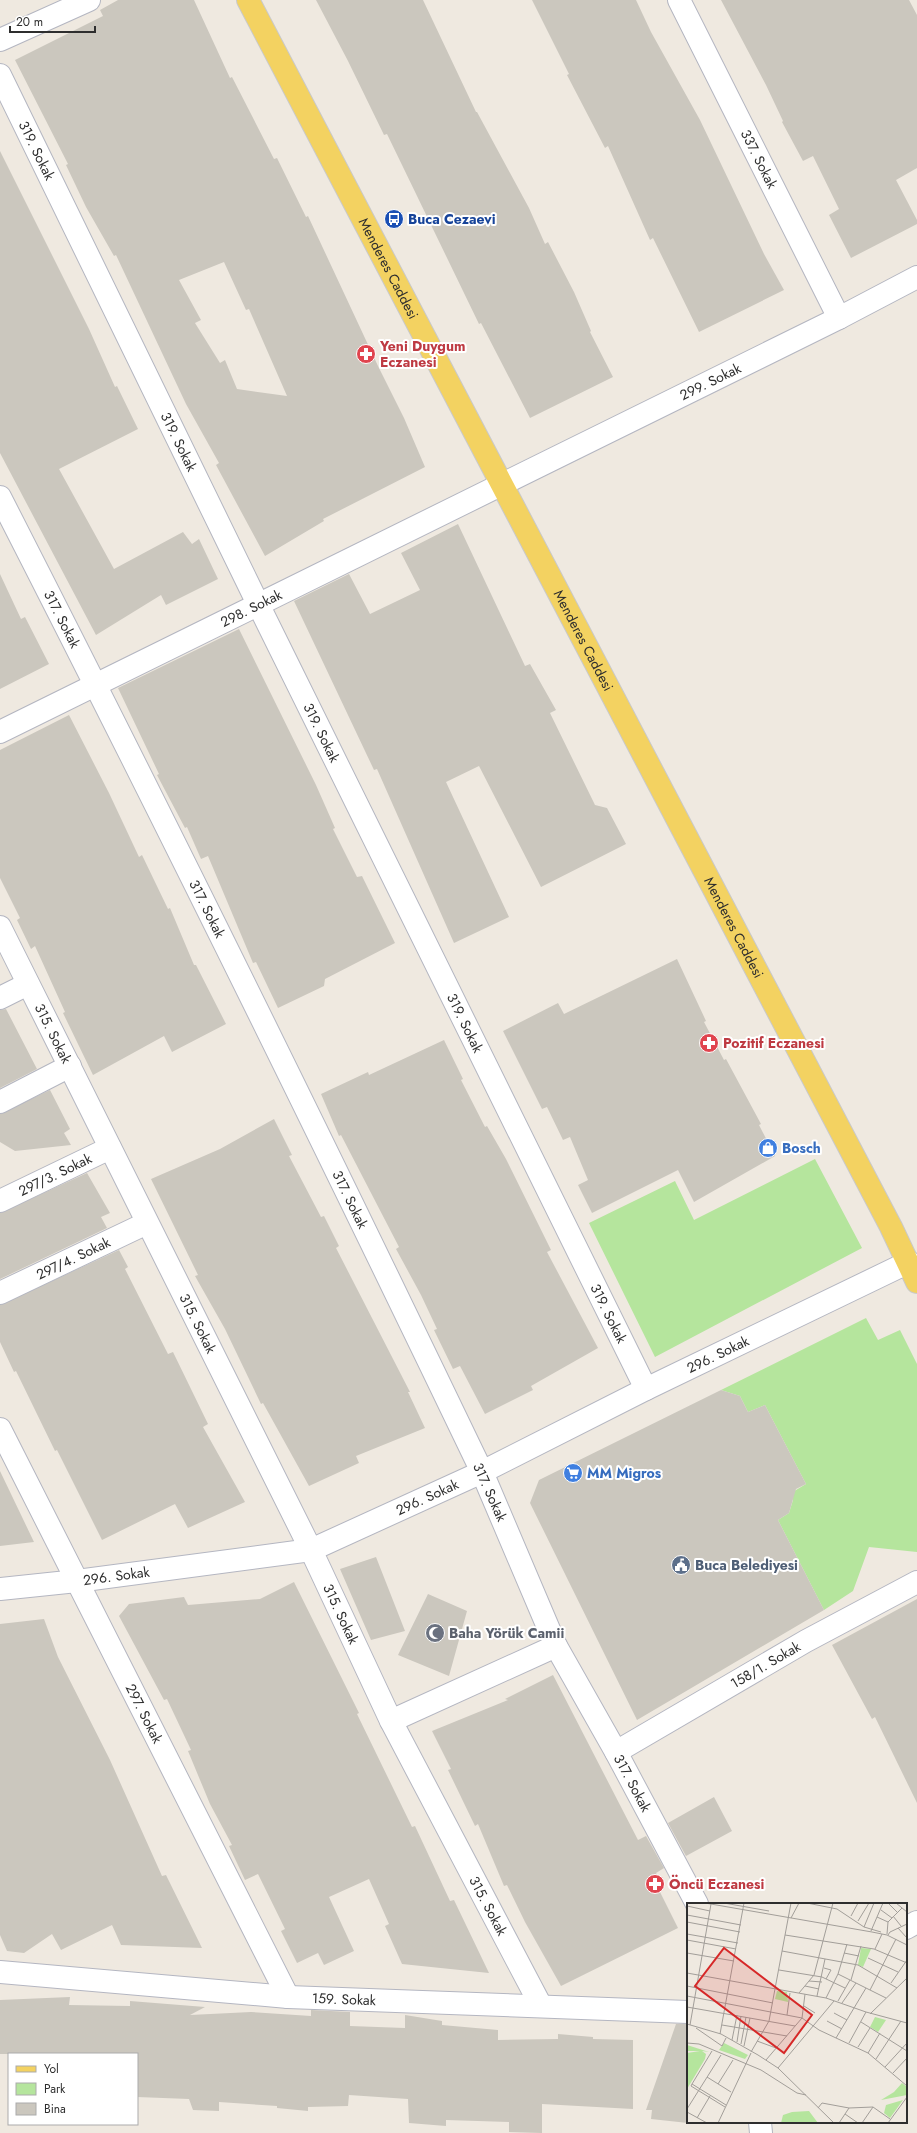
<svg xmlns="http://www.w3.org/2000/svg" width="917" height="2133" font-family="Jost,sans-serif">
	<rect width="100%" height="100%" fill="#efe9e0"/>
	<!-- green -->
	<path fill="#b5e59d" d="M 815,1159 L 862,1248 L 655,1357 L 589,1223 L 675,1181 L 694,1220 Z
		M 866,1318 L 878,1340 L 900,1330 L 917,1364 L 917,1552 L 869,1547 L 853,1591 L 824,1610 L 778,1520 L 789,1513 L 793,1500 L 791,1493 L 806,1484 L 765,1405 L 748,1412 L 740,1396 L 721,1390 Z"/>
	<!-- building -->
	<path fill="#cbc7be" fill-rule="evenodd" d="M 118,0 L 194,0 L 230,78 L 232,77 L 274,159 L 277,158 L 306,217 L 308,216 L 378,366 L 404,418 L 425,467 L 323,519 L 324,521 L 265,556 L 216,465 L 219,463 L 186,404 L 116,255 L 114,256 L 86,207 L 66,165 L 68,164 L 15,60 L 103,16 L 100,10 ZM 224,262 L 246,310 L 249,309 L 287,396 L 237,389 L 225,360 L 220,363 L 195,323 L 201,320 L 179,280 Z
		M 316,0 L 423,0 L 476,112 L 477,112 L 529,208 L 545,244 L 548,242 L 574,292 L 591,331 L 590,332 L 613,377 L 530,418 L 481,323 L 479,324 L 387,134 L 384,135 L 348,61 Z
		M 532,0 L 636,0 L 651,32 L 700,120 L 764,254 L 784,290 L 699,332 L 653,238 L 650,240 L 608,146 L 605,148 L 567,75 L 569,74 Z
		M 721,0 L 909,0 L 917,15 L 917,168 L 896,180 L 917,220 L 917,224 L 851,258 L 829,215 L 839,209 L 813,156 L 803,161 L 782,122 L 783,121 L 766,85 Z
		M 0,151 L 89,329 L 115,387 L 117,386 L 138,429 L 59,469 L 114,569 L 183,532 L 192,544 L 199,539 L 218,579 L 166,605 L 161,595 L 96,635 L 0,453 Z
		M 458,524 L 525,666 L 530,664 L 556,710 L 550,713 L 595,805 L 607,808 L 626,844 L 541,887 L 479,766 L 446,782 L 509,917 L 454,943 L 377,769 L 374,770 L 294,601 L 349,574 L 370,614 L 420,590 L 401,553 Z
		M 0,574 L 21,619 L 25,617 L 49,664 L 0,689 Z
		M 239,629 L 316,785 L 335,828 L 333,829 L 357,877 L 362,876 L 395,943 L 325,979 L 324,986 L 278,1008 L 256,962 L 253,963 L 208,856 L 201,859 L 187,827 L 185,828 L 157,775 L 159,774 L 118,688 Z
		M 69,715 L 109,793 L 139,857 L 142,855 L 168,909 L 170,908 L 194,965 L 196,965 L 226,1024 L 172,1052 L 164,1036 L 93,1075 L 63,1013 L 65,1012 L 35,946 L 31,949 L 17,920 L 20,918 L 0,878 L 0,750 Z
		M 677,959 L 706,1021 L 704,1022 L 724,1060 L 726,1059 L 761,1124 L 759,1125 L 775,1156 L 694,1202 L 678,1170 L 592,1213 L 578,1185 L 588,1180 L 570,1137 L 563,1140 L 547,1107 L 542,1109 L 503,1031 L 558,1003 L 564,1014 Z
		M 6,1009 L 37,1069 L 0,1088 L 0,1010 Z
		M 444,1040 L 463,1079 L 461,1080 L 485,1127 L 487,1126 L 506,1159 L 551,1250 L 547,1252 L 598,1348 L 531,1386 L 533,1390 L 485,1414 L 460,1366 L 453,1369 L 434,1330 L 437,1329 L 421,1295 L 396,1249 L 399,1247 L 341,1135 L 339,1136 L 321,1094 L 368,1072 L 369,1075 Z
		M 50,1090 L 70,1129 L 64,1133 L 71,1145 L 15,1151 L 0,1142 L 0,1114 Z
		M 274,1119 L 292,1155 L 289,1156 L 321,1217 L 324,1216 L 339,1246 L 336,1248 L 410,1392 L 408,1392 L 425,1428 L 356,1456 L 359,1463 L 309,1486 L 263,1403 L 261,1404 L 225,1329 L 195,1276 L 198,1275 L 151,1179 L 220,1149 Z
		M 87,1173 L 110,1213 L 101,1217 L 107,1228 L 0,1279 L 0,1213 Z
		M 119,1250 L 128,1267 L 125,1269 L 168,1354 L 173,1352 L 208,1424 L 203,1427 L 245,1502 L 188,1528 L 175,1504 L 102,1540 L 57,1450 L 55,1451 L 16,1371 L 14,1372 L 0,1342 L 0,1305 Z
		M 721,1390 L 740,1396 L 748,1412 L 765,1405 L 806,1484 L 796,1489 L 789,1513 L 778,1520 L 824,1610 L 637,1720 L 530,1503 L 539,1480 Z
		M 0,1471 L 34,1542 L 0,1546 Z
		M 376,1557 L 405,1631 L 371,1640 L 340,1569 Z
		M 294,1582 L 359,1713 L 357,1714 L 412,1827 L 415,1826 L 450,1901 L 454,1900 L 489,1973 L 402,1964 L 385,1926 L 389,1924 L 369,1879 L 329,1897 L 354,1951 L 324,1965 L 318,1953 L 297,1963 L 281,1931 L 285,1929 L 258,1874 L 245,1880 L 229,1846 L 232,1845 L 210,1804 L 188,1751 L 191,1750 L 167,1699 L 164,1700 L 119,1616 L 129,1604 L 184,1597 L 188,1605 L 260,1599 Z
		M 428,1594 L 467,1611 L 449,1676 L 398,1655 Z
		M 917,1599 L 917,1803 L 875,1717 L 872,1719 L 832,1645 Z
		M 44,1619 L 58,1657 L 110,1760 L 162,1876 L 166,1875 L 202,1948 L 121,1945 L 112,1925 L 61,1950 L 52,1934 L 24,1953 L 7,1951 L 0,1935 L 0,1624 Z
		M 553,1675 L 638,1840 L 646,1836 L 664,1868 L 656,1873 L 664,1887 L 659,1890 L 678,1928 L 561,1986 L 525,1922 L 507,1885 L 504,1886 L 478,1824 L 475,1826 L 448,1770 L 451,1769 L 432,1731 L 508,1700 L 505,1699 Z
		M 714,1797 L 732,1831 L 686,1856 L 668,1823 Z
		M 70,1997 L 69,2005 L 130,2006 L 130,2001 L 205,2007 L 190,2015 L 251,2012 L 311,2016 L 311,2010 L 350,2012 L 350,2026 L 405,2028 L 405,2015 L 442,2021 L 442,2025 L 498,2030 L 498,2040 L 558,2039 L 558,2034 L 593,2037 L 593,2039 L 633,2040 L 633,2109 L 542,2104 L 542,2133 L 509,2132 L 509,2122 L 446,2120 L 446,2126 L 409,2123 L 408,2099 L 349,2095 L 348,2106 L 308,2107 L 308,2111 L 277,2108 L 277,2106 L 219,2102 L 219,2111 L 193,2110 L 189,2099 L 137,2097 L 137,2054 L 0,2054 L 0,2000 Z
		M 676,2024 L 688,2024 L 688,2123 L 651,2119 L 652,2110 L 646,2110 Z"/>
	<g fill="none" stroke-linecap="round" stroke-linejoin="round">
		<defs>
			<g id="minor">
				<path id="s1" d="M 679,0 L 839,318"/>
				<path d="M 0,40 L 89,0"/>
				<path id="s2" d="M 0,75 L 259,606 L 646,1389"/>
				<path id="s3" d="M 0,497 C 165,820 325,1145 482,1472"/>
				<path id="s4" d="M 0,732 L 839,318 L 917,277"/>
				<path id="s5" d="M 0,927 L 311,1550 L 391,1721 L 541,2006"/>
				<path d="M 0,998 L 28,984"/>
				<path d="M 0,1102 L 70,1066"/>
				<path id="s6" d="M 0,1201 L 110,1148"/>
				<path id="s7" d="M 0,1293 L 147,1223"/>
				<path id="s8" d="M 0,1429 L 288,1997"/>
				<path d="M 391,1721 L 556,1646"/>
				<path id="s9" d="M 616,1752 L 806,1641 L 917,1582"/>
			</g>
			<g id="tertiary">
				<path id="s10" d="M 482,1472 L 556,1646 L 616,1752 L 697,1904"/>
				<path id="s11" d="M 0,1589 L 77,1581 L 311,1550 L 482,1472 L 646,1389 L 909,1262"/>
				<path d="M 906,1928 L 917,1922"/>
				<path id="s12" d="M 0,1972 L 288,1997 L 688,2012"/>
				<path d="M 760,2122 L 761,2133"/>
			</g>
			<g id="primary">
				<path id="s13" d="M 248,0 L 891,1227 L 917,1282"/>
			</g>
		</defs>
		<!-- minor casing -->
		<use href="#minor" stroke="#b4b6c1" stroke-width="24"/>
		<!-- tertiary casing -->
		<use href="#tertiary" stroke="#b4b6c1" stroke-width="24"/>
		<!-- primary casing -->
		<use href="#primary" stroke="#c9c9c9" stroke-width="24"/>
		<!-- minor -->
		<use href="#minor" stroke="#fff" stroke-width="22"/>
		<!-- tertiary -->
		<use href="#tertiary" stroke="#fff" stroke-width="22"/>
		<!-- primary -->
		<use href="#primary" stroke="#f3d261" stroke-width="22"/>
	</g>
	<!-- icons -->
	<defs>
		<symbol id="bus-disc" viewBox="-11 -11 22 22"><circle r="9.5" fill="#1a4fb4" stroke="#fff"/><path d="M-5-6H5V4H4V6H2V4H-2V6H-4V4H-5ZM-3.5-4V0h7V-4ZM-3.5 1.2v1.5H-2V1.2ZM2 1.2v1.5H3.5V1.2Z" fill="#fff"/></symbol>
		<symbol id="pharmacy-disc" viewBox="-11 -11 22 22"><circle r="9.5" fill="#e0444e" stroke="#fff"/><path d="M-2-6h4v4h4v4h-4v4h-4v-4h-4v-4h4Z" fill="#fff"/></symbol>
		<symbol id="shop-disc" viewBox="-11 -11 22 22"><circle r="9.5" fill="#3f7fe0" stroke="#fff"/><path d="M-5-2.5h2.3a2.7 3.5 0 0 1 5.4 0H5L5.5 6h-11ZM-1.5-2.5h3a1.5 2.3 0 0 0-3 0Z" fill="#fff"/></symbol>
		<symbol id="supermarket-disc" viewBox="-11 -11 22 22"><circle r="9.5" fill="#3f7fe0" stroke="#fff"/><path d="M-6-5.5h2.5l.6 2H6L4.5 2H-2.5L-4.4-4H-6ZM-1.5 3.2a1.3 1.3 0 1 0 .1 0ZM3 3.2a1.3 1.3 0 1 0 .1 0Z" fill="#fff"/></symbol>
		<symbol id="civic-disc" viewBox="-11 -11 22 22"><circle r="9.5" fill="#5c6f8a" stroke="#fff"/><path d="M-.6-6.5H3V-4.5H.6V-3L4-1V1h2V6H-6V1h2V-1L-.6-3ZM-1.2 2.5V6h2.4V2.5Z" fill="#fff"/></symbol>
		<symbol id="mosque-disc" viewBox="-11 -11 22 22"><circle r="9.5" fill="#6b7280" stroke="#fff"/><path d="M3.5-4.9A6 6 0 1 0 3.5 4.9A5 5 0 1 1 3.5-4.9Z" fill="#fff"/></symbol>
	</defs>
	<g fill-rule="evenodd">
		<use href="#bus-disc" x="383" y="208" width="22" height="22"/>
		<use href="#pharmacy-disc" x="355" y="343" width="22" height="22"/>
		<use href="#pharmacy-disc" x="698" y="1032" width="22" height="22"/>
		<use href="#shop-disc" x="757" y="1137" width="22" height="22"/>
		<use href="#supermarket-disc" x="562" y="1462" width="22" height="22"/>
		<use href="#civic-disc" x="670" y="1554" width="22" height="22"/>
		<use href="#mosque-disc" x="424" y="1622" width="22" height="22"/>
		<use href="#pharmacy-disc" x="644" y="1873" width="22" height="22"/>
	</g>
	<g text-anchor="middle" stroke-width="4" stroke-linejoin="round" paint-order="stroke">
		<!-- street labels -->
		<g font-size="14" fill="#2e2e2e" stroke="#fff">
			<text dy="5" stroke="none"><textPath href="#s2" startOffset="84">319. Sokak</textPath></text>
			<text dy="5" stroke="none"><textPath href="#s1" startOffset="178">337. Sokak</textPath></text>
			<text dy="5" stroke="none"><textPath href="#s13" startOffset="303">Menderes Caddesi</textPath></text>
			<text dy="5" stroke="none"><textPath href="#s4" startOffset="792">299. Sokak</textPath></text>
			<text dy="5" stroke="none"><textPath href="#s2" startOffset="408">319. Sokak</textPath></text>
			<text dy="5" stroke="none"><textPath href="#s4" startOffset="280">298. Sokak</textPath></text>
			<text dy="5" stroke="none"><textPath href="#s3" startOffset="137">317. Sokak</textPath></text>
			<text dy="5" stroke="none"><textPath href="#s13" startOffset="723">Menderes Caddesi</textPath></text>
			<text dy="5" stroke="none"><textPath href="#s2" startOffset="732">319. Sokak</textPath></text>
			<text dy="5" stroke="none"><textPath href="#s3" startOffset="461">317. Sokak</textPath></text>
			<text dy="5" stroke="none"><textPath href="#s13" startOffset="1047">Menderes Caddesi</textPath></text>
			<text dy="5" stroke="none"><textPath href="#s2" startOffset="1056">319. Sokak</textPath></text>
			<text dy="5" stroke="none"><textPath href="#s5" startOffset="119">315. Sokak</textPath></text>
			<text dy="5" stroke="none"><textPath href="#s6" startOffset="61">297/3. Sokak</textPath></text>
			<text dy="5" stroke="none"><textPath href="#s3" startOffset="785">317. Sokak</textPath></text>
			<text dy="5" stroke="none"><textPath href="#s7" startOffset="81">297/4. Sokak</textPath></text>
			<text dy="5" stroke="none"><textPath href="#s2" startOffset="1380">319. Sokak</textPath></text>
			<text dy="5" stroke="none"><textPath href="#s5" startOffset="443">315. Sokak</textPath></text>
			<text dy="5" stroke="none"><textPath href="#s11" startOffset="765">296. Sokak</textPath></text>
			<text transform="translate(490 1492) rotate(66)" y="5">317. Sokak</text>
			<text dy="5" stroke="none"><textPath href="#s11" startOffset="441">296. Sokak</textPath></text>
			<text dy="5" stroke="none"><textPath href="#s11" startOffset="117">296. Sokak</textPath></text>
			<text dy="5" stroke="none"><textPath href="#s5" startOffset="767">315. Sokak</textPath></text>
			<text dy="5" stroke="none"><textPath href="#s9" startOffset="173">158/1. Sokak</textPath></text>
			<text dy="5" stroke="none"><textPath href="#s8" startOffset="319">297. Sokak</textPath></text>
			<text dy="5" stroke="none"><textPath href="#s10" startOffset="346">317. Sokak</textPath></text>
			<text dy="5" stroke="none"><textPath href="#s5" startOffset="1094">315. Sokak</textPath></text>
			<text dy="5" stroke="none"><textPath href="#s12" startOffset="345">159. Sokak</textPath></text>
		</g>
		<!-- transit labels -->
		<g font-size="14" font-weight="bold" fill="#164399" stroke="#fff" text-anchor="start">
			<text x="408" y="224">Buca Cezaevi</text>
		</g>
		<!-- health labels -->
		<g font-size="14" font-weight="bold" fill="#be3a42" stroke="#fff" text-anchor="start">
			<text x="380" y="351">Yeni Duygum<tspan x="380" dy="16">Eczanesi</tspan></text>
			<text x="723" y="1048">Pozitif Eczanesi</text>
			<text x="669" y="1889">Öncü Eczanesi</text>
		</g>
		<!-- shop labels -->
		<g font-size="14" font-weight="bold" fill="#366cbe" stroke="#fff" text-anchor="start">
			<text x="782" y="1153">Bosch</text>
			<text x="587" y="1478">MM Migros</text>
		</g>
		<!-- service labels -->
		<g font-size="14" font-weight="bold" fill="#4e5e75" stroke="#fff" text-anchor="start">
			<text x="695" y="1570">Buca Belediyesi</text>
		</g>
		<!-- worship labels -->
		<g font-size="14" font-weight="bold" fill="#5b616d" stroke="#fff" text-anchor="start">
			<text x="449" y="1638">Baha Yörük Camii</text>
		</g>
	</g>
	<!-- overview -->
	<g transform="translate(687 1903)">
		<rect width="220" height="220" fill="#efe9e0"/>
		<path d="M 174,45 L 184,46 L 176,64 L 171,62 ZM 90,88 L 100,89 L 101,99 L 88,96 ZM 188,114 L 199,117 L 191,129 L 183,124 ZM 37,140 L 61,152 L 58,156 L 32,147 ZM 0,142 L 22,149 L 15,148 L 19,151 L 18,156 L 0,186 L 0,150 L 13,148 L 0,148 ZM 215,180 L 220,184 L 220,192 L 194,197 L 207,189 ZM 216,197 L 203,215 L 197,210 L 199,202 ZM 122,208 L 131,220 L 94,220 L 96,212 L 105,209 Z" fill="#b5e59d"/>
		<path fill="none" stroke="#a29e99" stroke-width="1" d="M 18,0 L 185,29 L 200,32 L 220,42M 37,0 L 82,8M 120,0 L 150,6 L 177,24 L 194,29M 201,0 L 210,9M 209,0 L 220,9M 0,3 L 23,8M 194,7 L 205,15M 0,12 L 54,22M 164,13 L 171,0M 206,13 L 214,23M 190,14 L 201,19M 104,15 L 112,0M 171,18 L 182,0M 0,19 L 53,29M 177,24 L 187,0M 211,25 L 220,35M 184,28 L 196,0M 0,31 L 51,40M 200,31 L 201,19 L 215,5M 98,32 L 187,46 L 220,60M 201,32 L 203,29 L 220,21M 0,37 L 49,46M 188,46 L 195,31M 95,48 L 171,62 L 210,85M 0,50 L 47,58M 157,50 L 172,53M 181,55 L 211,69M 137,65 L 144,67 L 139,76M 92,67 L 135,74 L 158,85M 0,70 L 139,95 L 179,109 L 220,120M 151,71 L 199,95M 164,77 L 174,43M 122,78 L 135,79M 204,80 L 220,57M 0,83 L 86,100M 118,83 L 132,86M 183,87 L 209,36M 112,90 L 127,72 L 146,0M 0,93 L 115,115 L 132,127 L 181,150 L 220,183M 130,93 L 138,56M 139,95 L 151,71 L 160,41M 151,98 L 163,77M 155,100 L 169,80M 117,103 L 128,110M 0,104 L 108,123M 147,110 L 160,117M 183,111 L 220,75M 100,112 L 103,90M 140,118 L 155,126M 174,119 L 220,148M 0,121 L 34,131 L 71,152 L 91,165 L 147,220M 3,122 L 24,1M 35,122 L 100,133M 9,125 L 35,143 L 39,135M 33,131 L 57,0M 149,135 L 179,85M 45,137 L 50,112M 70,138 L 89,145M 50,139 L 54,113M 0,140 L 12,141 L 74,167 L 110,190 L 119,192M 162,140 L 179,109M 54,141 L 59,114M 57,143 L 63,115M 171,144 L 183,125M 64,149 L 82,118 L 104,0M 181,150 L 193,130M 189,156 L 214,118M 79,157 L 115,115 L 118,91M 198,164 L 220,140M 91,165 L 147,98M 206,170 L 220,155M 20,174 L 44,189M 5,181 L 25,148M 31,181 L 46,157M 4,183 L 5,181 L 39,202M 4,183 L 38,204M 186,204 L 203,216M 131,205 L 135,200 L 162,205 L 186,204M 0,206 L 34,152M 0,209 L 20,220M 158,211 L 171,220M 10,215 L 23,193M 31,220 L 64,150M 152,220 L 162,205M 175,220 L 186,204M 201,220 L 220,194"/>
		<path fill="#d62828" fill-opacity="0.15" stroke="#d62828" stroke-width="2" d="M 37,45 L 125,112 L 97,150 L 8,83 Z"/>
		<rect width="220" height="220" fill="none" stroke="#2e2e2e" stroke-width="2"/>
	</g>
	<!-- legend -->
	<rect x="8" y="2053" width="130" height="72" fill="#ffffff" stroke="#ababab"/>
	<rect x="16" y="2066" width="20" height="6" fill="#f3d261" stroke="#ababab"/>
	<text x="44" y="2073" font-size="12" fill="#2e2e2e">Yol</text>
	<rect x="16" y="2083" width="20" height="12" fill="#b5e59d" stroke="#ababab"/>
	<text x="44" y="2093" font-size="12" fill="#2e2e2e">Park</text>
	<rect x="16" y="2103" width="20" height="12" fill="#cbc7be" stroke="#ababab"/>
	<text x="44" y="2113" font-size="12" fill="#2e2e2e">Bina</text>
	<!-- scale -->
	<path d="M10 26v6h85v-6" fill="none" stroke="#2e2e2e" stroke-width="2"/>
	<text x="16" y="26" font-size="12" fill="#2e2e2e" stroke="#ffffff" stroke-width="3" paint-order="stroke">20 m</text>
</svg>
